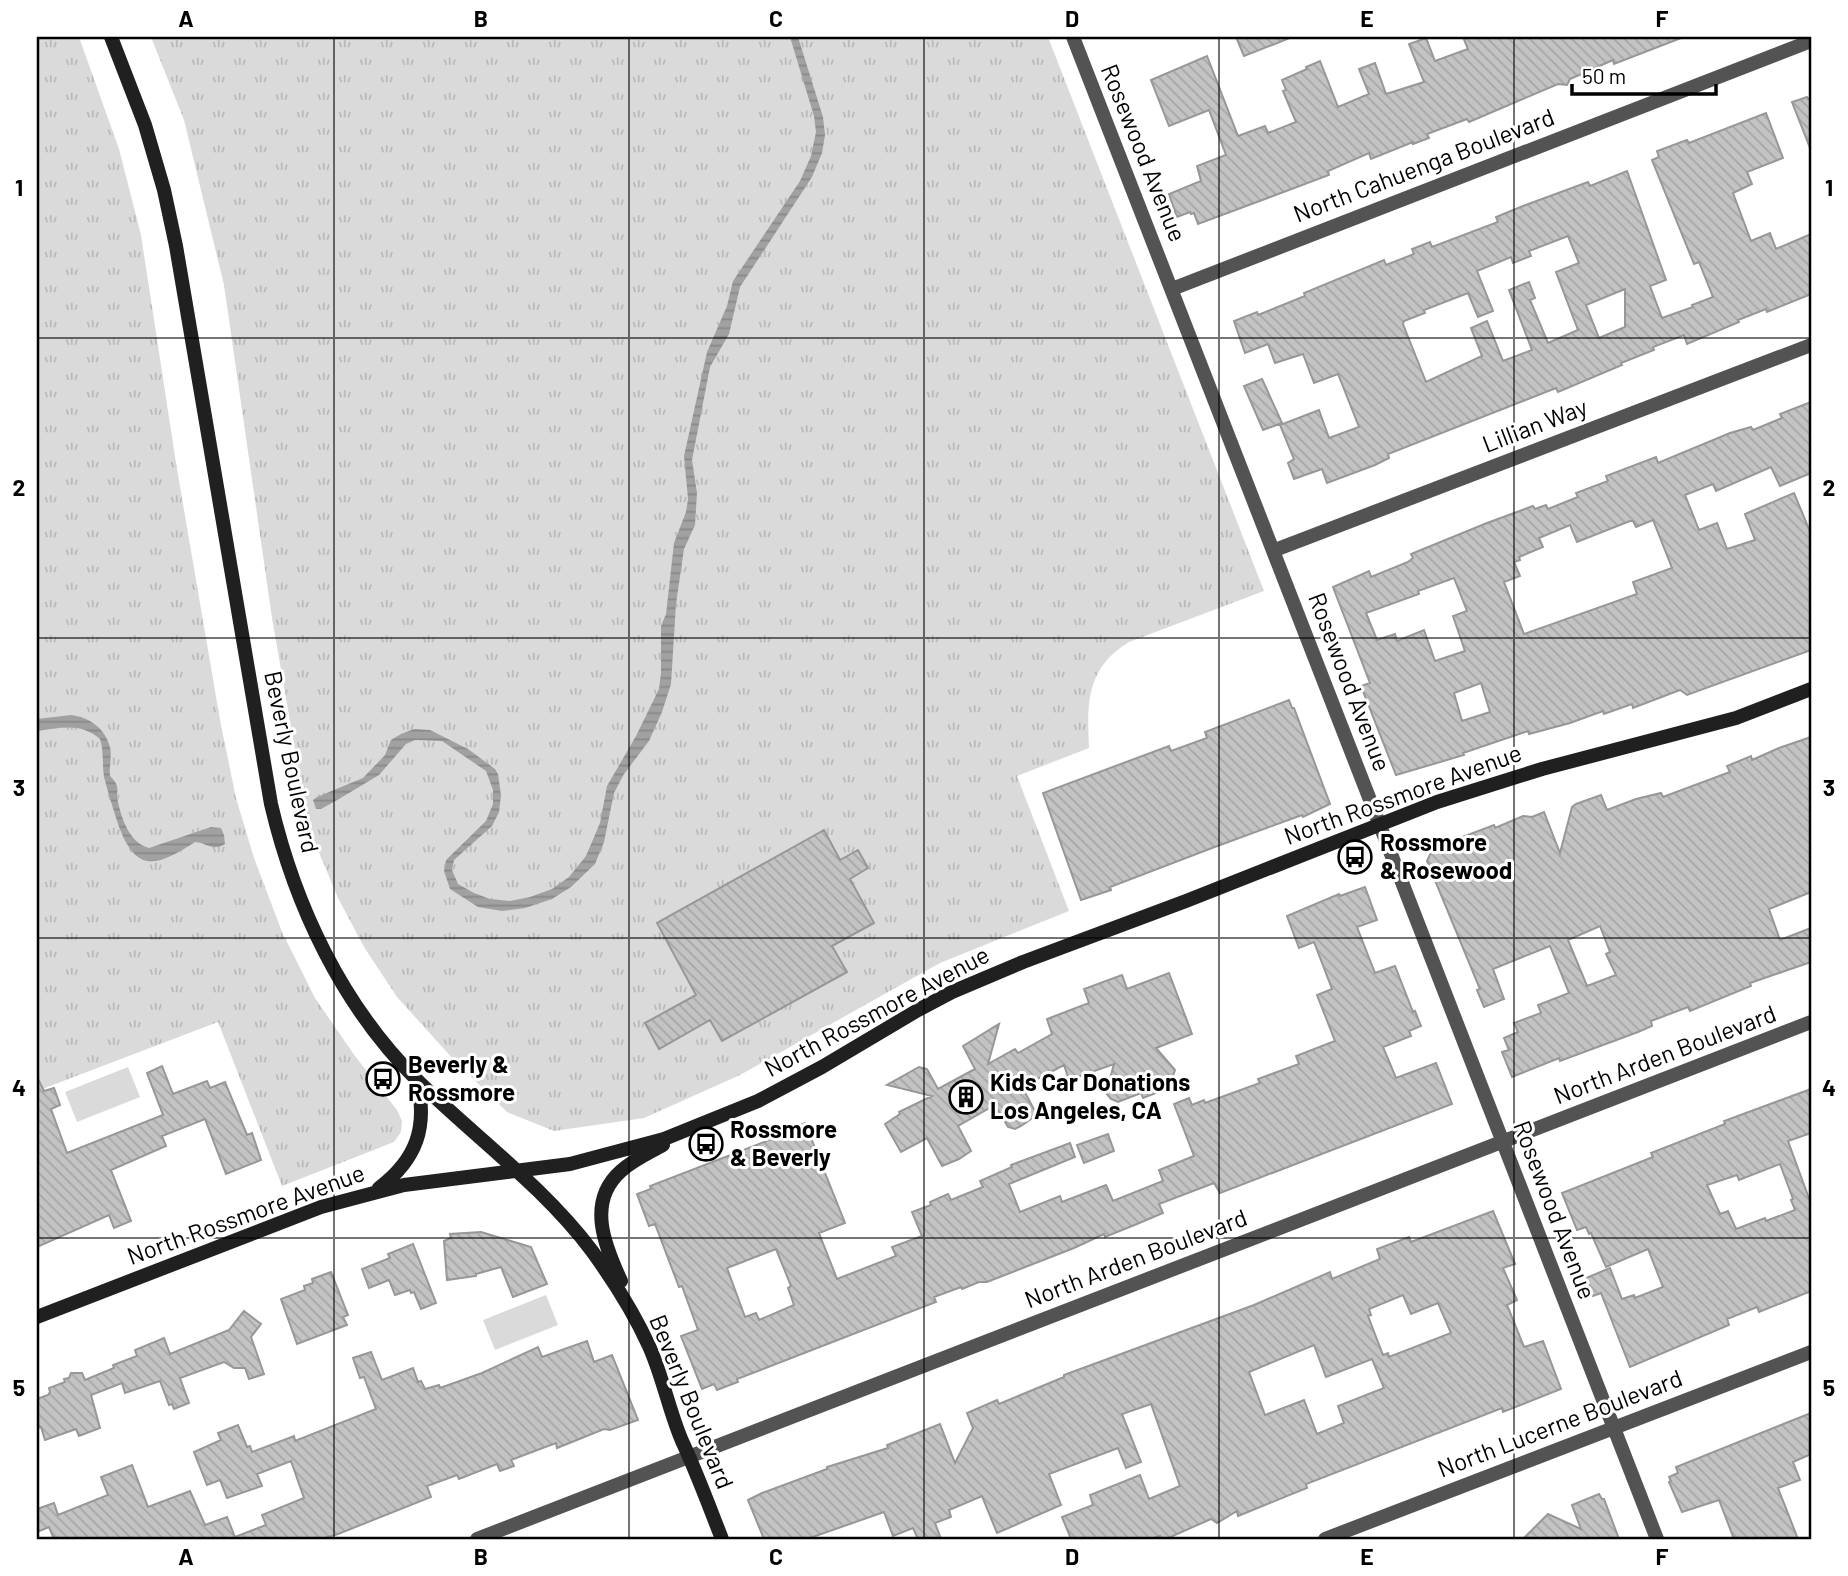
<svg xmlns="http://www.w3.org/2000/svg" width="1848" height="1576" font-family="Barlow,sans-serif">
	<defs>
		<pattern id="grass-tufts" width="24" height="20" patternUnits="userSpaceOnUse" patternTransform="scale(1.75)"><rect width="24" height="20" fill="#dadada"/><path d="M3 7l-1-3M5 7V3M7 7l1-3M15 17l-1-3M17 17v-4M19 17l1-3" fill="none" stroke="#b9b9b9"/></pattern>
		<pattern id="water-rules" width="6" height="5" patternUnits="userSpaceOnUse" patternTransform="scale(1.75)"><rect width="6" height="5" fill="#a1a1a1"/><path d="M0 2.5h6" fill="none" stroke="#898989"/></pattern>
		<pattern id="building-back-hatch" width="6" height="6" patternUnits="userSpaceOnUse" patternTransform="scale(1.75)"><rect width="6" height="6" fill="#c3c3c3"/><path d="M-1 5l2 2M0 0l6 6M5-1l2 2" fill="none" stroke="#a6a6a6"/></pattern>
	</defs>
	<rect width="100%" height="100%" fill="#fff"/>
	<!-- grass -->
	<path fill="url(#grass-tufts)" d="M 37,37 L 79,37 L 119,149 L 141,235 L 176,463 L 220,720 L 236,798 L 254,858 L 282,932 L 315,998 L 355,1056 L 397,1110 L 402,1121 L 401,1132 L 394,1142 L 282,1186 L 218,1022 L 37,1091 Z
		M 151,37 L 1048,37 L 1264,591 L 1129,642 C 1086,668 1087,703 1089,748 L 1017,776 L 1069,911 L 940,963 L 740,1075 L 644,1118 L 554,1131 L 507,1112 L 454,1060 L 397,997 L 364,947 L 338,898 L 313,838 L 304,801 L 272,618 L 224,285 L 184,120 Z"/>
	<!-- park -->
	<path fill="#dadada" d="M 128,1067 L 140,1097 L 77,1122 L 65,1092 Z
		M 546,1295 L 558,1325 L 495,1350 L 483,1320 Z"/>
	<!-- water -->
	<path fill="url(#water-rules)" d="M 790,37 L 798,37 L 823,117 L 825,135 L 822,153 L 812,177 L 740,287 L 729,334 L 710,367 L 692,460 L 697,493 L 695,525 L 684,549 L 676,604 L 671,684 L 662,712 L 649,741 L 624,774 L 614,793 L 604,842 L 595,864 L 571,887 L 552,899 L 525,908 L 502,911 L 478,907 L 450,889 L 444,871 L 446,860 L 486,821 L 493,804 L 493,790 L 486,771 L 442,741 L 415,740 L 406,744 L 379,775 L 339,799 L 321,809 L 316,809 L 313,800 L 317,797 L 363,778 L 385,755 L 391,740 L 401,734 L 414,729 L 430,730 L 468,749 L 495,769 L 498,774 L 501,795 L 499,812 L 492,826 L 454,860 L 452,870 L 458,884 L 474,893 L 490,899 L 510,901 L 530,897 L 552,889 L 569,877 L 586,856 L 600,823 L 607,786 L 636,736 L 659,689 L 661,673 L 661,626 L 666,614 L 674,543 L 686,512 L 688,499 L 684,456 L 707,352 L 727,306 L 733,281 L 800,181 L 811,156 L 816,132 L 814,116 Z
		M 71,715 C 89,717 105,728 110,747 C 112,756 109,767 110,776 C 122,788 115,789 118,802 C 122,820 130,843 149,848 L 211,827 L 221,828 L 224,835 L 225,844 C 212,852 208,843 195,842 C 156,867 136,874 118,824 C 113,808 108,793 104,777 C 102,764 104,751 100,739 C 81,722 60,728 37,731 L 37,719 Z"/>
	<!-- building -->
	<path fill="url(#building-back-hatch)" stroke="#979797" stroke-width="2" fill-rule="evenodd" d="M 1236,37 L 1289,37 L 1290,38 L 1244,56 Z
		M 1463,37 L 1681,38 L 1614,64 L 1613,60 L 1570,79 L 1567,85 L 1558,84 L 1469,122 L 1467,119 L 1427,134 L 1429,138 L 1413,144 L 1413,142 L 1371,159 L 1369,153 L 1328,171 L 1329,175 L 1198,224 L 1194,213 L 1191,214 L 1190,212 L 1177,217 L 1169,194 L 1201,181 L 1197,166 L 1226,155 L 1209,110 L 1169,126 L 1151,80 L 1207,56 L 1238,136 L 1265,126 L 1268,133 L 1296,122 L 1283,91 L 1286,90 L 1282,80 L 1307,69 L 1306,67 L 1320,61 L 1338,107 L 1369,94 L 1359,69 L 1375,63 L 1386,94 L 1424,82 L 1409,44 L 1426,38 L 1435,61 L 1468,49 Z
		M 1807,97 L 1808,99 L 1811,98 L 1810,148 L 1792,102 Z
		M 1766,113 L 1783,158 L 1747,172 L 1752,184 L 1733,193 L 1751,241 L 1770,233 L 1776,249 L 1811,234 L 1811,294 L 1767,312 L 1766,309 L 1738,320 L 1739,322 L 1687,344 L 1684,335 L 1653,347 L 1654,350 L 1621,363 L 1622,365 L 1558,392 L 1556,388 L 1523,401 L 1388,454 L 1389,458 L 1375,465 L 1327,483 L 1322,469 L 1294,479 L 1288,463 L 1294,459 L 1280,425 L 1319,410 L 1329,438 L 1359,427 L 1338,374 L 1314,383 L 1303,354 L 1275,363 L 1268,344 L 1245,353 L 1234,321 L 1257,312 L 1258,315 L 1305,296 L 1304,293 L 1384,260 L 1386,265 L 1414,254 L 1412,249 L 1430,242 L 1432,247 L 1498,222 L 1496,217 L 1523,206 L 1588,182 L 1590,186 L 1627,171 L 1666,280 L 1650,286 L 1662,318 L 1693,307 L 1692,305 L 1713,297 L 1699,262 L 1694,264 L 1652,160 L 1659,157 L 1657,151 L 1687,140 L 1689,143 ZM 1568,236 L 1579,263 L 1556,272 L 1578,330 L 1548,343 L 1530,300 L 1535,298 L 1529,282 L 1509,290 L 1532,350 L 1503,361 L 1487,321 L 1471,328 L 1482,356 L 1426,382 L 1403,324 L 1404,321 L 1425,313 L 1424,310 L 1468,293 L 1478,317 L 1493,311 L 1477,271 L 1511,257 L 1513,263 L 1531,256 L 1529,251 ZM 1625,289 L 1625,327 L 1599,338 L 1586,305 Z
		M 1262,379 L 1282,423 L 1263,430 L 1244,386 Z
		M 1811,402 L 1811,473 L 1780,486 L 1771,467 L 1716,491 L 1713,484 L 1685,495 L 1699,530 L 1717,523 L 1727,549 L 1755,540 L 1745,514 L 1794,493 L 1811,534 L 1811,650 L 1687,695 L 1680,690 L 1633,708 L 1632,704 L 1604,714 L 1603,711 L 1570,723 L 1529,734 L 1528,731 L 1463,753 L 1464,755 L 1396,775 L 1361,686 L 1370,683 L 1333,587 L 1369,571 L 1371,577 L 1408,562 L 1413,558 L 1411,554 L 1487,523 L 1533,506 L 1535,509 L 1546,505 L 1548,509 L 1578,497 L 1576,493 L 1608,481 L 1606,476 L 1656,457 L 1658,463 L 1730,433 L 1751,427 L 1753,430 L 1782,418 L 1780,414 ZM 1653,520 L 1672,568 L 1633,582 L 1637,594 L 1524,634 L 1504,582 L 1520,576 L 1514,562 L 1520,560 L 1519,557 L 1543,547 L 1539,538 L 1570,525 L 1577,542 L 1630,521 L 1633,521 L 1636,527 ZM 1454,578 L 1467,611 L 1453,616 L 1465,651 L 1435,661 L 1424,630 L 1397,641 L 1395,634 L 1377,640 L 1366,613 L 1419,594 L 1418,591 ZM 1481,683 L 1490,712 L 1462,721 L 1454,693 Z
		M 1289,700 L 1292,708 L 1294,708 L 1330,804 L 1303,817 L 1302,815 L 1212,848 L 1110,887 L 1111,890 L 1081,900 L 1043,793 L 1169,746 L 1171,751 L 1207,738 L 1205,732 Z
		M 1811,737 L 1811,892 L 1769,909 L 1780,940 L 1811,928 L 1811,962 L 1750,983 L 1751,986 L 1690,1011 L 1688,1007 L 1651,1021 L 1652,1026 L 1638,1032 L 1560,1061 L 1559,1058 L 1512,1077 L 1502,1052 L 1509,1050 L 1504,1038 L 1518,1032 L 1514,1023 L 1541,1013 L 1538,1005 L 1569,993 L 1550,946 L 1493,969 L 1504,999 L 1484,1007 L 1477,990 L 1480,989 L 1427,861 L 1433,848 L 1494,825 L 1495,828 L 1523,816 L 1532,817 L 1544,812 L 1560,853 L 1572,807 L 1576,804 L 1601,795 L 1607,810 L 1636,799 L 1661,793 L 1663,797 L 1730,772 L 1727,766 L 1751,756 L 1752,760 L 1779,748 ZM 1600,926 L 1610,952 L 1606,954 L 1616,975 L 1587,986 L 1568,940 Z
		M 824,830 L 840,860 L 858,850 L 868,868 L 850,879 L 874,923 L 832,946 L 847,972 L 722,1041 L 710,1020 L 659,1049 L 645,1023 L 696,995 L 657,923 Z
		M 1365,887 L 1377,920 L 1357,927 L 1375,973 L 1395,966 L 1413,1012 L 1415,1011 L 1421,1026 L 1409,1031 L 1411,1036 L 1383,1047 L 1396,1078 L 1436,1063 L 1452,1104 L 1220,1193 L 1214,1183 L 1159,1204 L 1163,1213 L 1137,1224 L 1105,1237 L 1104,1234 L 1074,1248 L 987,1282 L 979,1282 L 962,1289 L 961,1287 L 934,1297 L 936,1302 L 737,1379 L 738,1382 L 717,1390 L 714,1384 L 702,1389 L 681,1336 L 698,1330 L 682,1286 L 679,1287 L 655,1224 L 649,1226 L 637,1194 L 651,1189 L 650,1186 L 790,1132 L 789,1130 L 805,1123 L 845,1223 L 819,1233 L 837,1279 L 896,1256 L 892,1247 L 922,1236 L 912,1212 L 931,1205 L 930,1202 L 948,1194 L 951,1200 L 983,1187 L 980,1181 L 1012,1167 L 1011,1165 L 1070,1143 L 1075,1157 L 1009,1184 L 1020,1212 L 1060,1196 L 1062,1202 L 1106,1185 L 1113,1201 L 1163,1181 L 1159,1170 L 1194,1156 L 1174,1104 L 1189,1098 L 1192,1105 L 1204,1100 L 1205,1103 L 1260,1083 L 1258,1079 L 1299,1064 L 1296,1056 L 1335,1041 L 1317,995 L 1332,989 L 1314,942 L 1299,948 L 1287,916 L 1339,894 L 1340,896 ZM 776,1249 L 791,1286 L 788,1288 L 794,1305 L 759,1320 L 756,1313 L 745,1317 L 727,1268 Z
		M 1169,973 L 1192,1034 L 1156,1048 L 1175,1070 L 1169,1088 L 1143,1098 L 1141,1093 L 1118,1102 L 1111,1099 L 1106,1093 L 1114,1064 L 1069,1080 L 1064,1065 L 1022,1087 L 1037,1115 L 1021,1126 L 1015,1129 L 1008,1127 L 995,1105 L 958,1126 L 971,1151 L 959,1159 L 942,1166 L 927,1138 L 901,1152 L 885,1124 L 900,1114 L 899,1112 L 932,1096 L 887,1085 L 919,1067 L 927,1069 L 938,1089 L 975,1069 L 963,1046 L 999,1024 L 988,1064 L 1015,1049 L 1018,1053 L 1052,1034 L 1047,1019 L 1089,1003 L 1084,989 L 1122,975 L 1127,989 Z
		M 162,1066 L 173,1094 L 207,1081 L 210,1088 L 225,1082 L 247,1135 L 252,1133 L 261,1160 L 226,1174 L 205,1119 L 162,1136 L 166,1146 L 111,1170 L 131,1221 L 114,1228 L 109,1215 L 37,1247 L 37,1077 L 44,1091 L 54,1088 L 60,1105 L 51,1109 L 67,1153 L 163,1115 L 147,1073 Z
		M 1811,1089 L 1811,1133 L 1788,1141 L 1811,1204 L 1811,1291 L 1759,1312 L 1757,1307 L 1727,1319 L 1729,1325 L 1630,1367 L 1601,1293 L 1593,1296 L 1586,1278 L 1610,1268 L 1622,1299 L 1634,1295 L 1635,1298 L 1663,1287 L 1648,1249 L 1606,1267 L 1591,1233 L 1589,1234 L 1586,1227 L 1577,1230 L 1562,1193 L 1653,1157 L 1651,1153 L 1725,1124 L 1724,1121 ZM 1780,1164 L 1793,1199 L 1791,1200 L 1795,1210 L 1766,1221 L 1765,1218 L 1736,1229 L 1728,1211 L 1720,1214 L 1707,1185 L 1737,1175 L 1739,1180 Z
		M 1108,1134 L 1114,1151 L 1084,1163 L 1077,1145 Z
		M 1493,1211 L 1515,1264 L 1503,1268 L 1517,1300 L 1507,1305 L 1524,1347 L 1543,1341 L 1561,1389 L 1503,1412 L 1502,1408 L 1306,1484 L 1307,1488 L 1238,1516 L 1237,1511 L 1217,1523 L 1211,1519 L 1166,1539 L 1162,1539 L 1160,1536 L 1151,1539 L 1071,1539 L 1062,1517 L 1093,1505 L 1090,1495 L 1140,1475 L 1149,1499 L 1180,1486 L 1151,1404 L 1122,1414 L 1141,1462 L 1126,1468 L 1118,1448 L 1049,1474 L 1061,1505 L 997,1533 L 982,1496 L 949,1510 L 951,1517 L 935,1523 L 941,1539 L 918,1539 L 913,1528 L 893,1536 L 884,1512 L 807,1539 L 764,1539 L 748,1500 L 762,1493 L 827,1469 L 827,1467 L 888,1448 L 887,1445 L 940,1424 L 955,1463 L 973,1428 L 967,1413 L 997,1400 L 999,1404 L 1064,1377 L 1064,1375 L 1254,1305 L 1330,1272 L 1332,1279 L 1380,1259 L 1377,1249 L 1409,1237 L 1411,1242 ZM 1403,1295 L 1411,1314 L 1438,1303 L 1451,1333 L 1389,1357 L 1388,1353 L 1383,1355 L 1368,1316 L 1371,1315 L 1369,1309 ZM 1314,1345 L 1326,1377 L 1372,1359 L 1384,1388 L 1338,1406 L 1344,1423 L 1317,1434 L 1304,1400 L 1265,1415 L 1249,1372 Z
		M 481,1232 L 531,1247 L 547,1284 L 513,1297 L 501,1267 L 476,1274 L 476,1276 L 447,1280 L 444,1241 L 451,1238 L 450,1234 Z
		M 413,1244 L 436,1303 L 421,1309 L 414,1292 L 411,1293 L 410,1290 L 395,1295 L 389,1280 L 369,1288 L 362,1269 L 390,1258 L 388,1254 Z
		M 331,1272 L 348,1315 L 343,1317 L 347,1325 L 297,1344 L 281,1299 L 305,1290 L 304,1286 L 313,1283 L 312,1279 Z
		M 244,1311 L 261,1324 L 251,1337 L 264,1374 L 249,1379 L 245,1368 L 234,1368 L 224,1362 L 180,1378 L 189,1403 L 174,1409 L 172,1404 L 169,1405 L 160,1381 L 125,1393 L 122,1383 L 91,1395 L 100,1428 L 79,1436 L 76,1429 L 45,1440 L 41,1427 L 37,1428 L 37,1399 L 48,1395 L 50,1392 L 49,1388 L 65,1382 L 64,1379 L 69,1378 L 71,1373 L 82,1373 L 85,1380 L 114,1368 L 113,1365 L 137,1356 L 135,1350 L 164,1338 L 170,1354 L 229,1330 Z
		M 587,1341 L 594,1362 L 612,1355 L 638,1420 L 610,1430 L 604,1429 L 557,1448 L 556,1443 L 540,1449 L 511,1460 L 514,1466 L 500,1471 L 497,1464 L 459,1479 L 457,1475 L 427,1486 L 431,1497 L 338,1534 L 322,1539 L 54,1539 L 49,1527 L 37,1532 L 37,1509 L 54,1503 L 58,1515 L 108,1495 L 101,1477 L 132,1465 L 148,1507 L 190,1491 L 205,1525 L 227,1517 L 235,1537 L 266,1525 L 262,1515 L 304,1498 L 291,1461 L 257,1474 L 262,1486 L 227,1498 L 220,1480 L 207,1485 L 194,1452 L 221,1440 L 218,1433 L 238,1425 L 247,1447 L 250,1446 L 252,1452 L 294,1436 L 295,1441 L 376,1409 L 364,1377 L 360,1378 L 353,1358 L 371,1352 L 382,1380 L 413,1368 L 418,1382 L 421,1381 L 425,1389 L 439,1385 L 440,1388 L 482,1373 L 538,1347 L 542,1357 Z
		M 1811,1413 L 1811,1454 L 1793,1462 L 1800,1480 L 1778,1488 L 1798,1539 L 1734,1539 L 1719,1500 L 1682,1512 L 1669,1482 L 1671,1481 L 1669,1477 L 1678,1473 L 1676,1467 Z
		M 1599,1494 L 1602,1499 L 1604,1499 L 1619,1539 L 1523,1539 L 1548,1514 L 1581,1529 L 1572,1505 Z"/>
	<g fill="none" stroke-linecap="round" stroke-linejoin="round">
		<!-- minor -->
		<path stroke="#535353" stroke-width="14" d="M 1073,37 L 1379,823
			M 1172,289 L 1811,41
			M 1275,550 L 1811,345
			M 1325,1539 L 1811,1352"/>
		<!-- tertiary -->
		<path stroke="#535353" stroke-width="14" d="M 1379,823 L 1657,1539
			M 477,1539 L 1811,1022"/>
		<!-- secondary -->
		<path stroke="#202020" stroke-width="14" d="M 111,37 L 145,125 L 164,190 L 176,246 L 271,804 C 295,906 342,1006 418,1081 C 475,1137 543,1186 592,1251 C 613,1280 634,1313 649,1346 C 663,1377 669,1411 682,1441 C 697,1473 709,1506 722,1539
			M 379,1188 C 417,1159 428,1127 417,1080
			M 621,1281 C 605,1246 586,1202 621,1171 C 633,1160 649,1153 663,1145
			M 37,1317 L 321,1207 L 404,1185 L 570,1164 L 664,1139 L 758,1101 L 822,1067 L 918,1010 L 952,992 L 1023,962 L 1186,901 L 1437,802 L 1542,769 L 1736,718 L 1811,689"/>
	</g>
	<!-- grid -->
	<path fill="none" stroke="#000" stroke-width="2" stroke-opacity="0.55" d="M 334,37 L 334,1539M 629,37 L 629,1539M 924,37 L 924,1539M 1219,37 L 1219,1539M 1514,37 L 1514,1539M 37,338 L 1811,338M 37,638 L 1811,638M 37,938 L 1811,938M 37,1238 L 1811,1238"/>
	<!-- icons -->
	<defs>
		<symbol id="bus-ring" viewBox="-11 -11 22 22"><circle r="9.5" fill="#fff" stroke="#000" stroke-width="1.5"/><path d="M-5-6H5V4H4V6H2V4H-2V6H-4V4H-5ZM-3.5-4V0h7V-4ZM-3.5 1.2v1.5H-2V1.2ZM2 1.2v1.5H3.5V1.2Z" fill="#000"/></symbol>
		<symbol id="building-ring" viewBox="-11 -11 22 22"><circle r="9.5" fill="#fff" stroke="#000" stroke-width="1.5"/><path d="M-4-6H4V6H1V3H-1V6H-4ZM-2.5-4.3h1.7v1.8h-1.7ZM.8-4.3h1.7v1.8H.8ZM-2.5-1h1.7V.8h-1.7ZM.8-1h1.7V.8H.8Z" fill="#000"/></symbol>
	</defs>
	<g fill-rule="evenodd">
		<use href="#bus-ring" x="1336" y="838" width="38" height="38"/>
		<use href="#bus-ring" x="364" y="1060" width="38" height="38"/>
		<use href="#building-ring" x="947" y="1078" width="38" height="38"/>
		<use href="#bus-ring" x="687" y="1125" width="38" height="38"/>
	</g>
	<g text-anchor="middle" stroke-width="6" stroke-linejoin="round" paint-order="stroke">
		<!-- street labels -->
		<g font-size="24" fill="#000" stroke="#fff">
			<text transform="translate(1143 153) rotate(68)" y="8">Rosewood Avenue</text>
			<text transform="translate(1424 166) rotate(-21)" y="8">North Cahuenga Boulevard</text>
			<text transform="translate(1535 426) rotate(-21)" y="8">Lillian Way</text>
			<text transform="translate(1349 682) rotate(69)" y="8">Rosewood Avenue</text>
			<text transform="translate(291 762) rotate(78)" y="8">Beverly Boulevard</text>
			<text transform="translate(1403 795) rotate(-20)" y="8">North Rossmore Avenue</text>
			<text transform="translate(877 1012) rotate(-28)" y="8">North Rossmore Avenue</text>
			<text transform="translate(1665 1055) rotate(-21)" y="8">North Arden Boulevard</text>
			<text transform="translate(1554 1210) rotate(69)" y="8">Rosewood Avenue</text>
			<text transform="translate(246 1215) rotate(-20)" y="8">North Rossmore Avenue</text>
			<text transform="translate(1136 1259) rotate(-21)" y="8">North Arden Boulevard</text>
			<text transform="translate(691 1402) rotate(68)" y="8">Beverly Boulevard</text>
			<text transform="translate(1560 1424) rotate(-21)" y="8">North Lucerne Boulevard</text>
		</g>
		<!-- poi labels -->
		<g font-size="24" font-weight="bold" fill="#000" stroke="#fff" text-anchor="start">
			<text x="1380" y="851">Rossmore<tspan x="1380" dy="28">&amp; Rosewood</tspan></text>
			<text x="408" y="1073">Beverly &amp;<tspan x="408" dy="28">Rossmore</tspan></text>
			<text x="990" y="1091">Kids Car Donations<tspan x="990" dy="28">Los Angeles, CA</tspan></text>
			<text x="730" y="1138">Rossmore<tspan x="730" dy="28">&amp; Beverly</tspan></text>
		</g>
	</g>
	<!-- border -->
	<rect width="1848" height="1576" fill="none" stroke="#ffffff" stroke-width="77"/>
	<!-- scale -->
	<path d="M1572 84v10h144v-10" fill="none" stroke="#000000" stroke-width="3.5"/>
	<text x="1582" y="84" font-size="21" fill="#000000" stroke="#ffffff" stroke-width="5" paint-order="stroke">50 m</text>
	<rect x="38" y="38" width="1772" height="1500" fill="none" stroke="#000" stroke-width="2.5"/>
	<g font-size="23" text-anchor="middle" font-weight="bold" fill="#000">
		<text x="186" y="27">A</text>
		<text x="481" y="27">B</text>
		<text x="776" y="27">C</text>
		<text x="1072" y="27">D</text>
		<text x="1367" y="27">E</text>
		<text x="1662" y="27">F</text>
		<text x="19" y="196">1</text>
		<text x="1829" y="196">1</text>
		<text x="19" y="496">2</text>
		<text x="1829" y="496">2</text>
		<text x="19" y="796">3</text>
		<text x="1829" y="796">3</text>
		<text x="19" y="1096">4</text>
		<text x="1829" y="1096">4</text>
		<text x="19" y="1396">5</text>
		<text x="1829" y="1396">5</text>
		<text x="186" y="1565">A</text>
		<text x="481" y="1565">B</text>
		<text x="776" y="1565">C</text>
		<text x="1072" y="1565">D</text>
		<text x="1367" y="1565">E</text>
		<text x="1662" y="1565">F</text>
	</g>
</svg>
